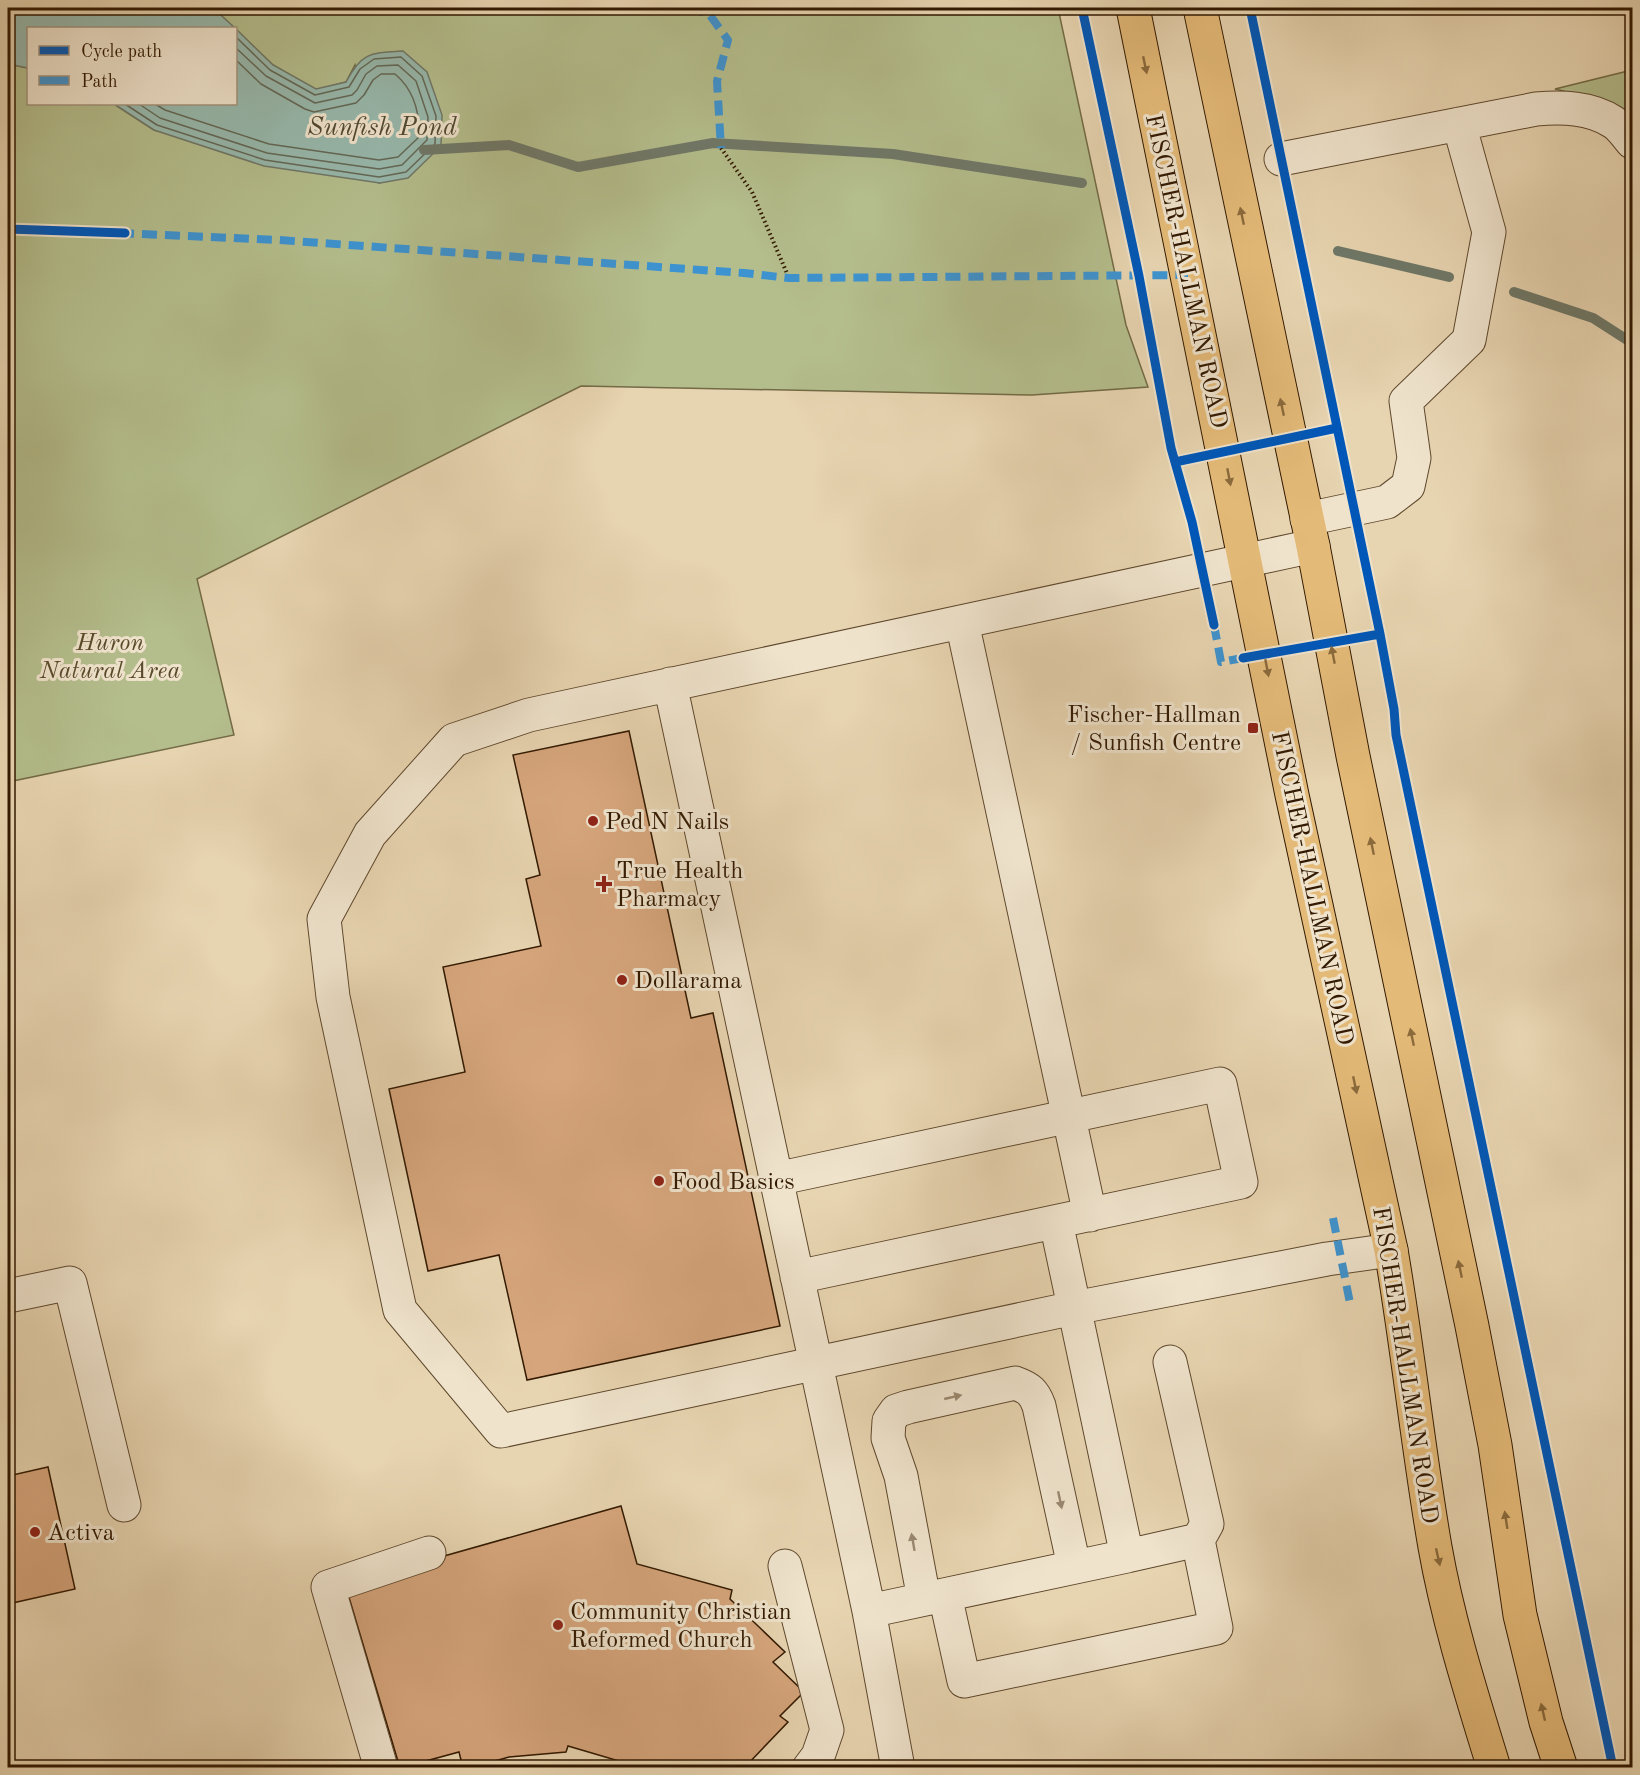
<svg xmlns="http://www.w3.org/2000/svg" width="1640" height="1775" font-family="'Old Standard TT',serif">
	<rect width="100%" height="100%" fill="#e7d4b0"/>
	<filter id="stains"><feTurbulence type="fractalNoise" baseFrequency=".00333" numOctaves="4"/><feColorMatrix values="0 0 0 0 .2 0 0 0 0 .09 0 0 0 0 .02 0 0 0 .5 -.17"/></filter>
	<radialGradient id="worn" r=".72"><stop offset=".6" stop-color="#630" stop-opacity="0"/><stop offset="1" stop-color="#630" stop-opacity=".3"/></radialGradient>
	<!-- green -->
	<path fill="#b4bd8c" stroke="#736b46" stroke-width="1.5" d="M 213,8 L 1058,8 L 1126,325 L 1148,387 L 1032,395 L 581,386 L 197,579 L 234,735 L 8,782 L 8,64 L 28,68 L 28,104 L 114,104 L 154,130 L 380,183 L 355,65 L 346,82 L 316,90 L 273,65 Z
		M 1632,70 L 1632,128 L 1575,94 L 1555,89 Z"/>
	<!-- water -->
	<path fill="#97b8ac" stroke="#6f7868" stroke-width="1.5" d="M 8,8 L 213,8 L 235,28 L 28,28 L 28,68 L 8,64 Z
		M 236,29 L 273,65 L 316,89 L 346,82 C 362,52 370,53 403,51 L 427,72 L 442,115 L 441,146 L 408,178 L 380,183 L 264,166 L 154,130 L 114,104 L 236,104 Z"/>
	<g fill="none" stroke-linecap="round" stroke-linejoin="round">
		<!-- shore -->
		<path stroke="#646856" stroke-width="1.5" d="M 125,104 L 157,125 L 265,160 L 379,177 L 406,172 L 435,144 L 436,116 L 422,76 L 401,57 L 374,59 L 360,69 L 349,87 L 315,95 L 270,70 L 236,37
			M 139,104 L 160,118 L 267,153 L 379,169 L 402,165 L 427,140 L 428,117 L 416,81 L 398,65 L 377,66 L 366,74 L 357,90 L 352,95 L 315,103 L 266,76 L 236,48
			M 155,104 L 165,110 L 269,144 L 379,160 L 398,157 L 419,137 C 420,112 414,90 395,74 L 381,74 L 373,80 L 364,95 L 356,103 L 314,112 L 305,109 L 261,84 L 236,60"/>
		<!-- stream -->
		<path stroke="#6f7868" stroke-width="10" d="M 424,150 L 509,145 L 578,167 L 713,143 L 893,154 L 1082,183
			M 1338,251 L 1449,277
			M 1514,292 L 1593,318 L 1632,343"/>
	</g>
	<!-- building -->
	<path fill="#d6a57c" stroke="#321901" stroke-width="1.5" d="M 629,731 L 691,1018 L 713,1013 L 780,1326 L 527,1380 L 499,1255 L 428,1271 L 389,1089 L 465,1072 L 443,967 L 541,946 L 526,879 L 540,875 L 513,755 Z
		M 48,1467 L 75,1589 L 8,1604 L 8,1476 Z
		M 621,1506 L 637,1564 L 732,1590 L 730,1599 L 785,1652 L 773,1662 L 804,1692 L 780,1716 L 788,1722 L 744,1768 L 617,1768 L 619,1761 L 568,1746 L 566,1752 L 509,1757 L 470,1768 L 463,1768 L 459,1752 L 400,1768 L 345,1584 Z"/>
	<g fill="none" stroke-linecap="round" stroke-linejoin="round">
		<defs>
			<path id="minor" d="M 1281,159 L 1536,109 C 1562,107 1590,107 1613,122 C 1620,126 1627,136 1632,142
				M 1307,519 L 1387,502 L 1408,486 L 1414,458 L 1406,401 L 1469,340 L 1489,232 L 1459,124
				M 1313,546 L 529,715 L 454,740 L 370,834 L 324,919 L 333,997 L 400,1310 L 501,1431 L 1074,1308 L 1327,1259 L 1391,1250
				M 962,622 L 1090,1215
				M 670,684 L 869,1611 L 898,1768
				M 776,1179 L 1220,1084 L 1241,1182 L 797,1277
				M 8,1296 L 70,1283 L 124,1505
				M 1170,1362 L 1207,1524 L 1198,1540
				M 785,1566 L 827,1730 L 818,1756 L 809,1768
				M 945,1595 L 964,1681 L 1216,1628 L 1198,1540 L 1127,1556
				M 924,1599 L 901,1476 L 888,1438 L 889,1421 L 896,1411 L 908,1407 L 1015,1383 C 1029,1388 1034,1392 1039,1406 L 1074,1566
				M 869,1611 L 1127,1556 L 1056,1222
				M 381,1768 L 328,1587 L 429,1553"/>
			<path id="major" d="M 1133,8 L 1292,795 L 1391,1250 C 1408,1349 1418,1449 1435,1547 C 1448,1621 1472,1696 1494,1768
				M 1200,8 L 1313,546 L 1353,756 L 1472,1326 L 1495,1445 L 1520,1615 L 1546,1722 L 1561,1768"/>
		</defs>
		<!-- minor casing -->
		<use href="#minor" stroke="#5f482d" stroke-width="35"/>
		<!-- major casing -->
		<use href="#major" stroke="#321901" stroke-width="35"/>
		<!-- path -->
		<path stroke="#321901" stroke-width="4" stroke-dasharray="1.5 3" stroke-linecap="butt" d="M 721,148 L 752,192 L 789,278"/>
		<!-- minor -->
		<use href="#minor" stroke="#efe3cc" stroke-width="33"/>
		<!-- major -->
		<use href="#major" stroke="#e4ba78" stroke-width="33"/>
		<!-- quiet -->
		<path stroke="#3d93d0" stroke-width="8" stroke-dasharray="15 8" stroke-linecap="butt" d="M 689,8 L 709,14 L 728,40 L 717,81 L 721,148
			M 119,233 L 279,240 L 744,273 L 789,278 L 1188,275
			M 1214,625 L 1221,662 L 1243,658
			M 1333,1218 L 1350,1303"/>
		<defs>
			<path id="cycleway" d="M 1082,8 L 1139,276 L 1171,448 L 1192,522 L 1214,625
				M 1250,8 L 1380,634 L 1394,709 L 1396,735 L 1613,1768
				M 8,229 L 125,233
				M 1175,462 L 1337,428
				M 1243,658 L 1380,634"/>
		</defs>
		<!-- cycleway casing -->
		<use href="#cycleway" stroke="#efe3cc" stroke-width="13"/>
		<!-- cycleway -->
		<use href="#cycleway" stroke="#0057b8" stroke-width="9"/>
	</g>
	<!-- one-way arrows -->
	<defs><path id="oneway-solid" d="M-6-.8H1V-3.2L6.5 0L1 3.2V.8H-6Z" transform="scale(1.5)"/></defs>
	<g fill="#8b6a3c">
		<use href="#oneway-solid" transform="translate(1145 65) rotate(78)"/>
		<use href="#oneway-solid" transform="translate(1242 216) rotate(-102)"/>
		<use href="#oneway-solid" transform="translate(1282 407) rotate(-102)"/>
		<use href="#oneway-solid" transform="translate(1229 477) rotate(79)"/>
		<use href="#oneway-solid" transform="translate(1333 655) rotate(-101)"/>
		<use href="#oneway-solid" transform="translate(1267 668) rotate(79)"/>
		<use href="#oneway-solid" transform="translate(1372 846) rotate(-102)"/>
		<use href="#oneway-solid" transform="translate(1412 1037) rotate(-102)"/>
		<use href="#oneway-solid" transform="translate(1355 1085) rotate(78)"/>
		<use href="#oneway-solid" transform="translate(1460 1269) rotate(-102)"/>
		<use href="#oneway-solid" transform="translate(1506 1520) rotate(-99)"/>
		<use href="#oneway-solid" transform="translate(1438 1557) rotate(77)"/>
		<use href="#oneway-solid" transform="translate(1543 1712) rotate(-103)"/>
	</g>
	<g fill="#9a8871">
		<use href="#oneway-solid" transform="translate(953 1397) rotate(-13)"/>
		<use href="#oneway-solid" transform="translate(1060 1500) rotate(78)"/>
		<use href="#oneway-solid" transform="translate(913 1542) rotate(-100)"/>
	</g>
	<!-- markers -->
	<g fill="#8f2418" stroke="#efe3cc" stroke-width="2">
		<rect x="1247" y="722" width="12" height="12" rx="3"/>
		<circle cx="593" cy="821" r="6"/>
		<path d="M601 875h6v6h6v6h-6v6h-6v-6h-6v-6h6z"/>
		<circle cx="622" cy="980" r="6"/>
		<circle cx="659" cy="1181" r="6"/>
		<circle cx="35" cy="1532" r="6"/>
		<circle cx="558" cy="1625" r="6"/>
	</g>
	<g text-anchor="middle" stroke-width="6" stroke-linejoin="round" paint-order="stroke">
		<!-- street labels -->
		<g font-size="24" fill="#321901" stroke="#efe3cc">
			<text transform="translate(1187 271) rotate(78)" y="8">FISCHER-HALLMAN ROAD</text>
			<text transform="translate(1313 888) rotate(78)" y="8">FISCHER-HALLMAN ROAD</text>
			<text transform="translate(1406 1365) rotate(81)" y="8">FISCHER-HALLMAN ROAD</text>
		</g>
		<!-- park labels -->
		<g font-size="24" font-style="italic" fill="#594a2b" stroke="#efe3cc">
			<text x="110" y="650">Huron<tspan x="110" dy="28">Natural Area</tspan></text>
		</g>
		<!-- poi labels -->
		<g font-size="24" fill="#321901" stroke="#efe3cc" text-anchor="start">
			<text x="1241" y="722" text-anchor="end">Fischer-Hallman<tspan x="1241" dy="28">/ Sunfish Centre</tspan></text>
			<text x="605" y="829">Ped N Nails</text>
			<text x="616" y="878">True Health<tspan x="616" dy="28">Pharmacy</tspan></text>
			<text x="634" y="988">Dollarama</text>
			<text x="671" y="1189">Food Basics</text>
			<text x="47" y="1540">Activa</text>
			<text x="570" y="1619">Community Christian<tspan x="570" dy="28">Reformed Church</tspan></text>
		</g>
		<!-- water labels -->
		<g font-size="26" font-style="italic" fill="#504934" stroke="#efe3cc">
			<text x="382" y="135">Sunfish Pond</text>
		</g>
	</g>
	<!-- margin -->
	<rect width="1640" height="1775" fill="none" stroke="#e7d4b0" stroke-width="30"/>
	<rect x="9" y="9" width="1622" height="1757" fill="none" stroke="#321901" stroke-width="3"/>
	<rect x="15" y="15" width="1610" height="1745" fill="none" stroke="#321901" stroke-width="1.5"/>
	<!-- legend -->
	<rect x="27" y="27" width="210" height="78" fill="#efe3cc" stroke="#a3927b" stroke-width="1.5"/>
	<rect x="39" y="46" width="30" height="9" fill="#0057b8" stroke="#a3927b" stroke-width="1.5"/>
	<text x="81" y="57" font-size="18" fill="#321901">Cycle path</text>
	<rect x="39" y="76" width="30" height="9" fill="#3d93d0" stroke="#a3927b" stroke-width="1.5"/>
	<text x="81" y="87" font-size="18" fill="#321901">Path</text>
	<rect width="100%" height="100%" filter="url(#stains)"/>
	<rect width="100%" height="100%" fill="url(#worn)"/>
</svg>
